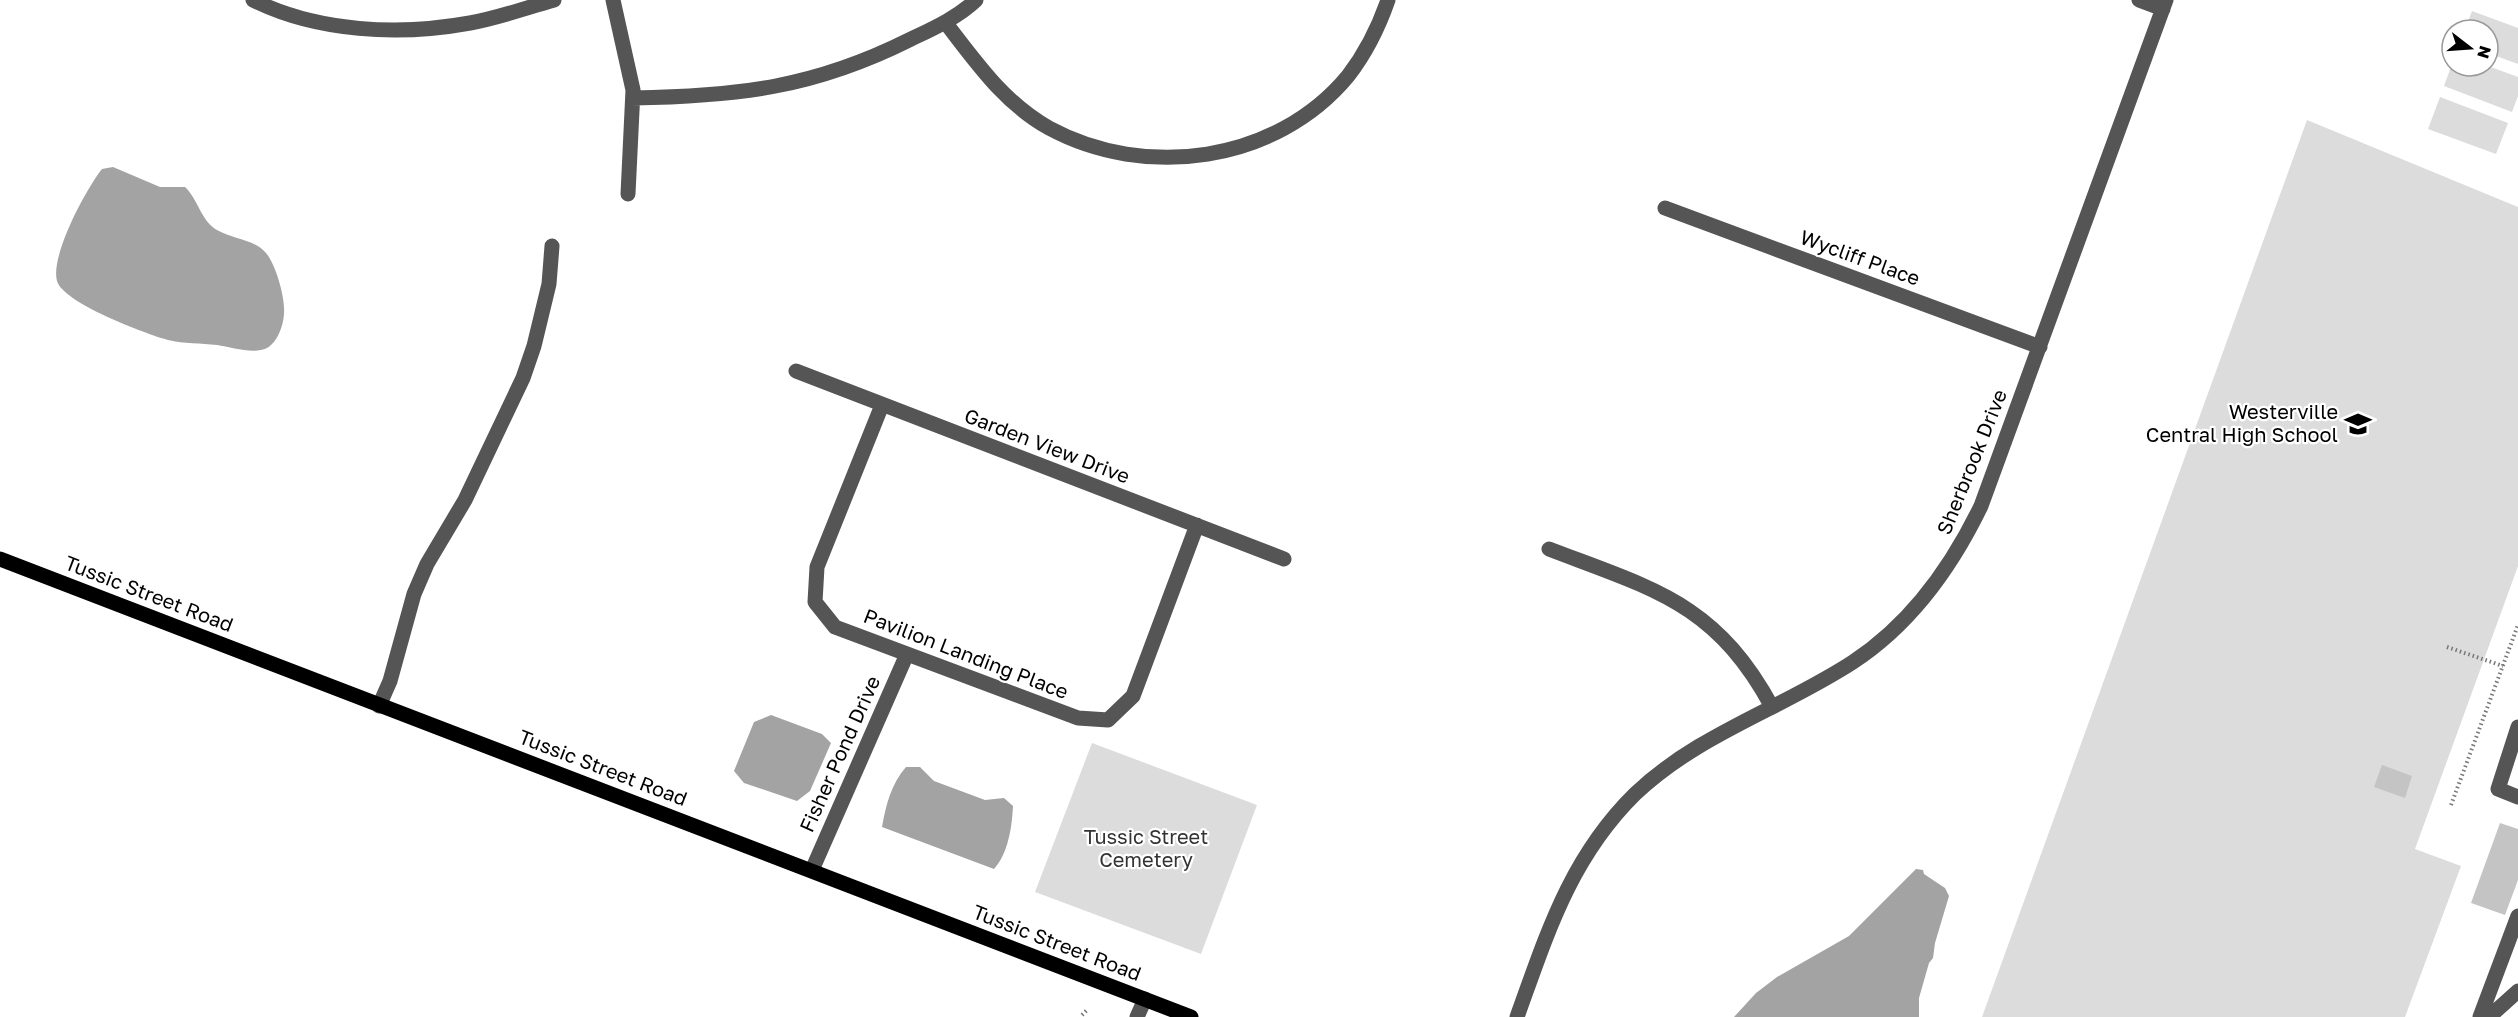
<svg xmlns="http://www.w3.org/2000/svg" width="2518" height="1017" font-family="'Golos Text',sans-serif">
	<rect width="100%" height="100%" fill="#fff"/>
	<!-- green -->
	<path fill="#dcdcdc" d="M 2472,11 L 2518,28 L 2518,64 L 2488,53 L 2488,30 L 2465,30 Z
		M 2452,64 L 2452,66 L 2488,66 L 2518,77 L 2518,96 L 2512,112 L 2444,86 Z
		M 2440,97 L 2508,123 L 2496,154 L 2428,129 Z
		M 2307,120 L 2518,207 L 2518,566 L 2415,849 L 2461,866 L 2405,1017 L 1982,1017 Z
		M 1092,743 L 1257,805 L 1201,954 L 1035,892 Z"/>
	<!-- water -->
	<path fill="#a3a3a3" d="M 113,167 L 160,187 L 185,187 C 198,199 201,221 217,230 C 232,239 254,239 266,253 C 275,263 284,294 284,308 C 285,321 279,341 267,348 C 253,355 232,347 217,345 C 201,343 184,344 168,340 C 146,334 63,303 57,281 C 50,256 86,189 102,169 Z
		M 771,715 L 822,734 L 831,743 L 810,791 L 797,801 L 744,783 L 734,771 L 754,722 Z
		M 906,767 L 920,767 L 934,781 L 985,800 L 1004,798 L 1013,806 C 1012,827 1008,854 994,869 L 882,827 C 886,805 891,784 906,767 Z
		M 1916,869 L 1923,870 L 1924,874 L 1945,888 L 1949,896 L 1935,943 L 1933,958 L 1929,963 L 1919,998 L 1919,1017 L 1734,1017 L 1756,993 L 1777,977 L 1849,936 Z"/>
	<!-- building -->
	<path fill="#c4c4c4" d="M 2382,765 L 2412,776 L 2405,798 L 2374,787 Z
		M 2500,823 L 2518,829 L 2518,880 L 2505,915 L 2471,903 Z"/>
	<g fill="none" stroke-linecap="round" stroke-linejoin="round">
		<!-- path -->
		<path stroke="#777" stroke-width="4" stroke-dasharray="1.5 3" stroke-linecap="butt" d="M 2447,647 L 2503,666
			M 2451,805 L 2518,625
			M 1082,1015 L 1087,1010"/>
		<!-- minor -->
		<path stroke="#555" stroke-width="15" d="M 253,0 C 317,32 399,36 470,23 C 498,18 526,8 554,0
			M 613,0 L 633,90 L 628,194
			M 2139,0 L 2163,9
			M 945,22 C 976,62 1004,103 1049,128 C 1145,180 1276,163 1348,76 C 1365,54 1379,26 1388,0
			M 633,98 C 738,96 813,88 909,40 C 932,29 957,18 976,0
			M 1665,208 L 2040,347
			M 796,371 L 1284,559
			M 882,405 L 817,567 L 815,602 L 835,627 L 1078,718 L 1108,720 L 1133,696 L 1197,525
			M 1549,549 C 1653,589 1715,602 1772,707
			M 379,706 L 390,681 L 414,594 L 427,564 L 465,500 L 523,378 L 534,346 L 549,284 L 552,246
			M 2518,727 L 2498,789 L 2518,797
			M 812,870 L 907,654
			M 1137,1017 L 1145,999
			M 1517,1017 C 1547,934 1570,858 1635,794 C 1698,734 1781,709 1853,662 C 1911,624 1951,568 1981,506 L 2166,0
			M 2480,1017 L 2518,916
			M 2489,1017 L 2518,991"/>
		<!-- major -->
		<path stroke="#000" stroke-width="15" d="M 0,559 L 1191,1017"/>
	</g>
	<!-- icons -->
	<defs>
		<symbol id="school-bare" viewBox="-9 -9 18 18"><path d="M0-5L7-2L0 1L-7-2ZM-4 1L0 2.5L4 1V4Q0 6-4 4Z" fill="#000" stroke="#fff" stroke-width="2.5" paint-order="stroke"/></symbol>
	</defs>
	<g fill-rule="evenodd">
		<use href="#school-bare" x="2339" y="405" width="38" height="38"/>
	</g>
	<g text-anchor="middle" stroke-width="4.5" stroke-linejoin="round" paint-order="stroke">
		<!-- street labels -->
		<g font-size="20" fill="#000" stroke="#fff">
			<text transform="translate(1860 258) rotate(20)" y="7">Wycliff Place</text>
			<text transform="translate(1047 446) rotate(21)" y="7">Garden View Drive</text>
			<text transform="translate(1972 462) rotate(-68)" y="7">Sherbrook Drive</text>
			<text transform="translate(149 594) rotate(21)" y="7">Tussic Street Road</text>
			<text transform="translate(966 654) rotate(21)" y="7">Pavilion Landing Place</text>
			<text transform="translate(840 754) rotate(-66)" y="7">Fisher Pond Drive</text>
			<text transform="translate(603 768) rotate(21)" y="7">Tussic Street Road</text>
			<text transform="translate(1057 943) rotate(21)" y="7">Tussic Street Road</text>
		</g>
		<!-- poi labels -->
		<g font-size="20" fill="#000" stroke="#fff" text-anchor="end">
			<text x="2338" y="419">Westerville<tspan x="2338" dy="23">Central High School</tspan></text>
		</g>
		<!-- park labels -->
		<g font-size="20" fill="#333" stroke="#fff">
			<text x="1146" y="844">Tussic Street<tspan x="1146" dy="23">Cemetery</tspan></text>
		</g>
	</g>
	<!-- north arrow -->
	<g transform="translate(2470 48) rotate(107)"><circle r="28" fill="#ffffff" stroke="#999999" stroke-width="1.5"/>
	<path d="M0-4.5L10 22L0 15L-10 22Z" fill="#000000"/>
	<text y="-9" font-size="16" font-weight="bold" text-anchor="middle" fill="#000000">N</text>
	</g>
</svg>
